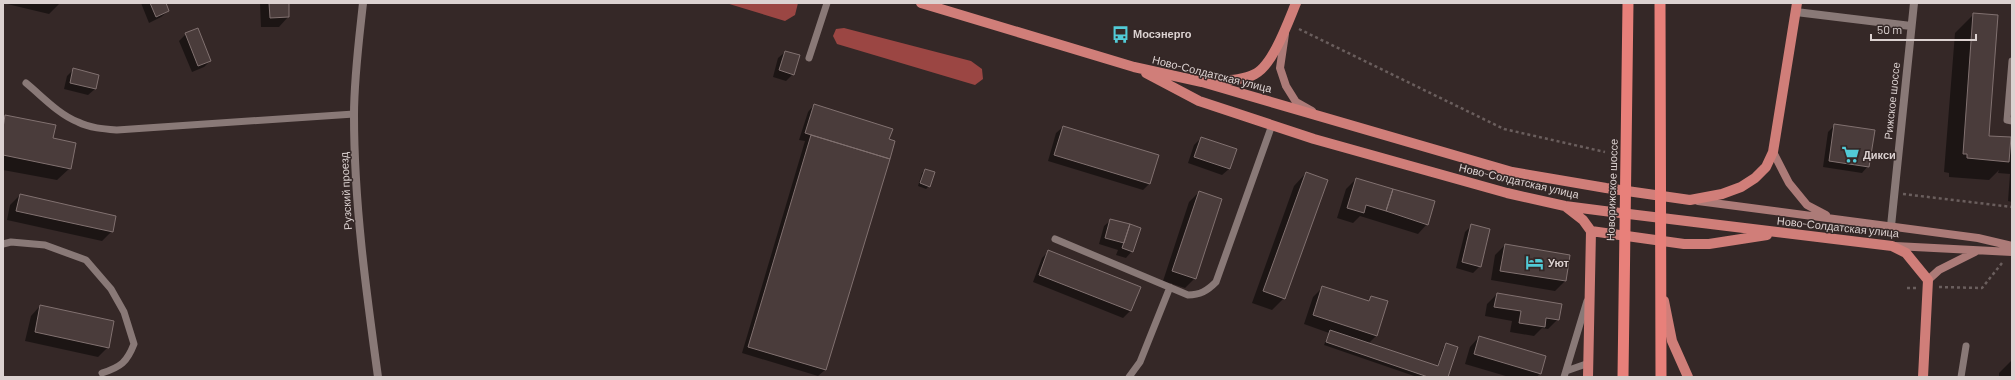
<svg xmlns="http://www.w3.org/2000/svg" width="2015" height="380" font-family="Barlow,sans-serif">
	<rect width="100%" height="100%" fill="#352827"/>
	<!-- forest -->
	<path fill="#9b4643" d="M 726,3 L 798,3 L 795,15 L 785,21 Z
		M 844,28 L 971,61 L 982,69 L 983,79 L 975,85 L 837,44 L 833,36 L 836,29 Z"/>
	<!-- shadow -->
	<path fill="#0007" d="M 3,3 L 60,3 L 49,14 Z
		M 141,3 L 165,3 L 168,11 L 161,17 L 149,23 Z
		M 260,3 L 288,3 L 288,17 L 279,27 L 261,27 Z
		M 1974,14 L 1988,137 L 2010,138 L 2012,136 L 2012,202 L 2008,201 L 2010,174 L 1998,173 L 1999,170 L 1989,180 L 1949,177 L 1949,173 L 1944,172 L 1955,33 Z
		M 186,34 L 210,61 L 204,67 L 192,72 L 179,41 Z
		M 785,52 L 793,74 L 786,81 L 773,77 L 778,58 Z
		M 74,69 L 98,75 L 95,89 L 88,95 L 64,89 L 67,76 Z
		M 814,105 L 894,141 L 825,370 L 818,376 L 742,353 L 805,141 L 799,140 L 808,112 Z
		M 6,116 L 70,168 L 57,180 L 3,170 L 3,119 Z
		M 1834,126 L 1868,166 L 1862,173 L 1823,167 L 1828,132 Z
		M 1063,127 L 1149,184 L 1143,190 L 1048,161 L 1056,133 Z
		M 1201,138 L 1235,150 L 1229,169 L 1222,175 L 1188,163 L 1194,145 Z
		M 925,170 L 929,186 L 926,189 L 918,186 L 922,173 Z
		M 1306,173 L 1284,298 L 1272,310 L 1252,303 L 1294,186 Z
		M 1356,179 L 1427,224 L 1418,234 L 1360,216 L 1353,223 L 1337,218 L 1346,189 Z
		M 1199,192 L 1195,278 L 1185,288 L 1163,281 L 1189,202 Z
		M 20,195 L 112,231 L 102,241 L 7,220 L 10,205 Z
		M 1111,220 L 1132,251 L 1126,258 L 1116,255 L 1118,250 L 1099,244 L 1104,226 Z
		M 1472,225 L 1480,266 L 1473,273 L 1456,268 L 1465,232 Z
		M 1505,245 L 1565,281 L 1555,291 L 1491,280 L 1495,255 Z
		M 1049,251 L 1139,287 L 1130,311 L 1123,318 L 1033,282 L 1042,258 Z
		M 1323,287 L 1367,302 L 1371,297 L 1376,336 L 1368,344 L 1437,367 L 1443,348 L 1447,344 L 1447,377 L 1417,377 L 1324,345 L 1329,333 L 1304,324 L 1313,297 Z
		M 1497,294 L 1558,319 L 1548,329 L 1542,328 L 1534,336 L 1510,332 L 1512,321 L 1485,316 L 1487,304 Z
		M 40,306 L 108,347 L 98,357 L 25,341 L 31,316 Z
		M 1479,337 L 1540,373 L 1537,377 L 1509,377 L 1465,364 L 1470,347 Z
		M 2012,360 L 2012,377 L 1999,377 L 1999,373 Z"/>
	<!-- building -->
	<path fill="#4a3c3b" stroke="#817170" d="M 150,3 L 166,3 L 169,11 L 156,17 Z
		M 269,3 L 289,3 L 289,17 L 270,18 Z
		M 1973,13 L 1998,15 L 1989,136 L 2011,137 L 2009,162 L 1967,158 L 1967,154 L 1963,154 Z
		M 198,28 L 211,61 L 198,66 L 185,33 Z
		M 785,51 L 800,55 L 794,75 L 779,70 Z
		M 73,68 L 99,75 L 96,89 L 70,83 Z
		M 814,104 L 893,129 L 889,139 L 895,141 L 890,159 L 805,133 Z
		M 5,115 L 56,125 L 53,138 L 76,143 L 71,169 L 3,155 L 3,128 Z
		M 1834,124 L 1875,130 L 1869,167 L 1829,161 Z
		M 1063,126 L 1159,155 L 1150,184 L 1054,155 Z
		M 811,135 L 890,159 L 826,370 L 748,347 Z
		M 1201,137 L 1237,149 L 1230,169 L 1194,157 Z
		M 925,169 L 935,172 L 930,187 L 920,183 Z
		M 1306,172 L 1328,180 L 1285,299 L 1263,291 Z
		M 1356,178 L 1393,189 L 1386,211 L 1366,205 L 1364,213 L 1347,208 Z
		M 1393,189 L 1435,201 L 1428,225 L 1386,211 Z
		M 1199,191 L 1222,199 L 1196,279 L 1172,271 Z
		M 20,194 L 116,216 L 113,232 L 16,211 Z
		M 1110,219 L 1130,224 L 1124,243 L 1105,238 Z
		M 1130,224 L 1141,228 L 1133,252 L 1122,248 Z
		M 1471,224 L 1490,229 L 1481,267 L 1462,262 Z
		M 1505,244 L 1570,255 L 1566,281 L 1500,271 Z
		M 1048,250 L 1141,287 L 1131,311 L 1039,275 Z
		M 1322,286 L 1369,301 L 1371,296 L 1388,301 L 1377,336 L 1313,315 Z
		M 1497,293 L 1562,304 L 1559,320 L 1546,318 L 1545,327 L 1519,323 L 1521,311 L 1494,307 Z
		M 40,305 L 114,321 L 109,348 L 35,332 Z
		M 1330,330 L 1438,366 L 1446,343 L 1458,347 L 1448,377 L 1428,377 L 1326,342 Z
		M 1479,336 L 1546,356 L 1541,374 L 1474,354 Z"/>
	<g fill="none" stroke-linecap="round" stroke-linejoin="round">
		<!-- path -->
		<path stroke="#6a5e5d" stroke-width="2.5" stroke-dasharray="3 3" stroke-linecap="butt" d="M 1299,29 L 1504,129 L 1605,152
			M 1903,194 L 2012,207
			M 1939,287 L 1982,288 L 2002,263 L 2004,263
			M 1907,288 L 1916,288"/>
		<!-- service -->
		<path stroke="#897977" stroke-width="7" d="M 809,58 L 827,3
			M 2012,61 L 2007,120 L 2012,121
			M 26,83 C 42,96 58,114 78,122 C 90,128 104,129 117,130 L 354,114
			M 1055,239 L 1188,295 C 1200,295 1207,291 1216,282 L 1272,125
			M 3,244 L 11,242 L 45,245 L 86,260 L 111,289 L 124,312 L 134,344 C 127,362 121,367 102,373
			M 1566,371 L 1589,363
			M 1129,377 L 1140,362 L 1170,287
			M 1564,377 L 1587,301
			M 1961,377 L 1966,346"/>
		<!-- minor -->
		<path stroke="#897977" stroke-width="8" d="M 1796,12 L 1911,26
			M 1891,226 L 1914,3"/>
		<!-- tertiary -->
		<path stroke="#897977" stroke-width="8" d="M 363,3 C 359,40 354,78 354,115 C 354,203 366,290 378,377"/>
		<!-- secondary -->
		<path stroke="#ac7b78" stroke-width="8" d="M 1285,34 L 1280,68 L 1286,86 L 1296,102 L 1312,111
			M 1773,152 L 1789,183 L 1807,205 L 1826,215
			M 1698,201 L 1978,238 L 2012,246
			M 1895,246 L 2012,252
			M 1928,280 L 1939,270 L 1975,252"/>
		<!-- primary -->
		<path stroke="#d07e79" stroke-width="10" d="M 921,3 L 1134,67 L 1202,82 L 1512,172 L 1606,188 L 1690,200 L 1722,194 L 1741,187 L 1755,178 L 1766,167 L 1773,152 L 1797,3
			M 1146,73 L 1199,101 L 1314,139 L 1507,193 L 1565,206 L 1604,211 L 1892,246 L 1906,253 L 1928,280 L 1923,377
			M 1210,81 C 1224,80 1242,81 1255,74 C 1273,65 1288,22 1296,3
			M 1565,206 L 1583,220 L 1591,231 L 1588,377
			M 1591,231 L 1684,244 L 1709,244 L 1767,235
			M 1664,301 L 1672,341 L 1688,377"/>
		<!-- trunk -->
		<path stroke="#e8807a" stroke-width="11" d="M 1660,3 L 1661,377
			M 1623,377 L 1628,3"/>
	</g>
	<!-- icons -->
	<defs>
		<symbol id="bus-bare" viewBox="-9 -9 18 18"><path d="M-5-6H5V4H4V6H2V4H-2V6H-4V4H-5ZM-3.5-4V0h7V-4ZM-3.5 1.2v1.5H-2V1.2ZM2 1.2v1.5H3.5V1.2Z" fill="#52cbd7" stroke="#352827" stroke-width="2.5" paint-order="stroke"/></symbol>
		<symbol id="supermarket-bare" viewBox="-9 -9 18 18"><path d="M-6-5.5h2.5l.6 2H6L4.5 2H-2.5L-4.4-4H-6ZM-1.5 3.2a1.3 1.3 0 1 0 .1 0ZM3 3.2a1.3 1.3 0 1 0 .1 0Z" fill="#52cbd7" stroke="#352827" stroke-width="2.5" paint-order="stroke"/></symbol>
		<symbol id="hotel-bare" viewBox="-9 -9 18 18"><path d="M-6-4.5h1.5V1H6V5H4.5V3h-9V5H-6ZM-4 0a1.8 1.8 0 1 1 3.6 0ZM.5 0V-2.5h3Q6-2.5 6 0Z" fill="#52cbd7" stroke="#352827" stroke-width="2.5" paint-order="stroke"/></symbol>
	</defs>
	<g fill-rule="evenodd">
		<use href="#bus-bare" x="1108" y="22" width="25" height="25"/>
		<use href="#supermarket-bare" x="1838" y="142" width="25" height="25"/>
		<use href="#hotel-bare" x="1522" y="250" width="25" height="25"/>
	</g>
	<g text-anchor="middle" stroke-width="3" stroke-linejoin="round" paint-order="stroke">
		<!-- poi labels -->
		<g font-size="11" font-weight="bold" fill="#dcd2d1" stroke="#352827" text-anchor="start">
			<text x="1133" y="38">Мосэнерго</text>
			<text x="1863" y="159">Дикси</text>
			<text x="1548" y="267">Уют</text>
		</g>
		<!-- street labels -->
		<g font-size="11" fill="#dcd2d1" stroke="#352827">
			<text transform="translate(1212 74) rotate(14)" y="4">Ново-Солдатская улица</text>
			<text transform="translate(1892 101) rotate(-84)" y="4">Рижское шоссе</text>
			<text transform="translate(1519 181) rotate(13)" y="4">Ново-Солдатская улица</text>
			<text transform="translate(1612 190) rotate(-88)" y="4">Новорижское шоссе</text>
			<text transform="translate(346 191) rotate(-93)" y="4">Рузский проезд</text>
			<text transform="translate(1838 227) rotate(6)" y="4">Ново-Солдатская улица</text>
		</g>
	</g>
	<!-- border -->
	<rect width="2015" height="380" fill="none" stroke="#dcd2d1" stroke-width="8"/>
	<!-- scale -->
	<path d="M1871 34v6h105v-6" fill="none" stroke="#dcd2d1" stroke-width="2"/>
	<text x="1877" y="34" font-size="12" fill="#dcd2d1" stroke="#352827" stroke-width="3" paint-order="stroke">50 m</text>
</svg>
